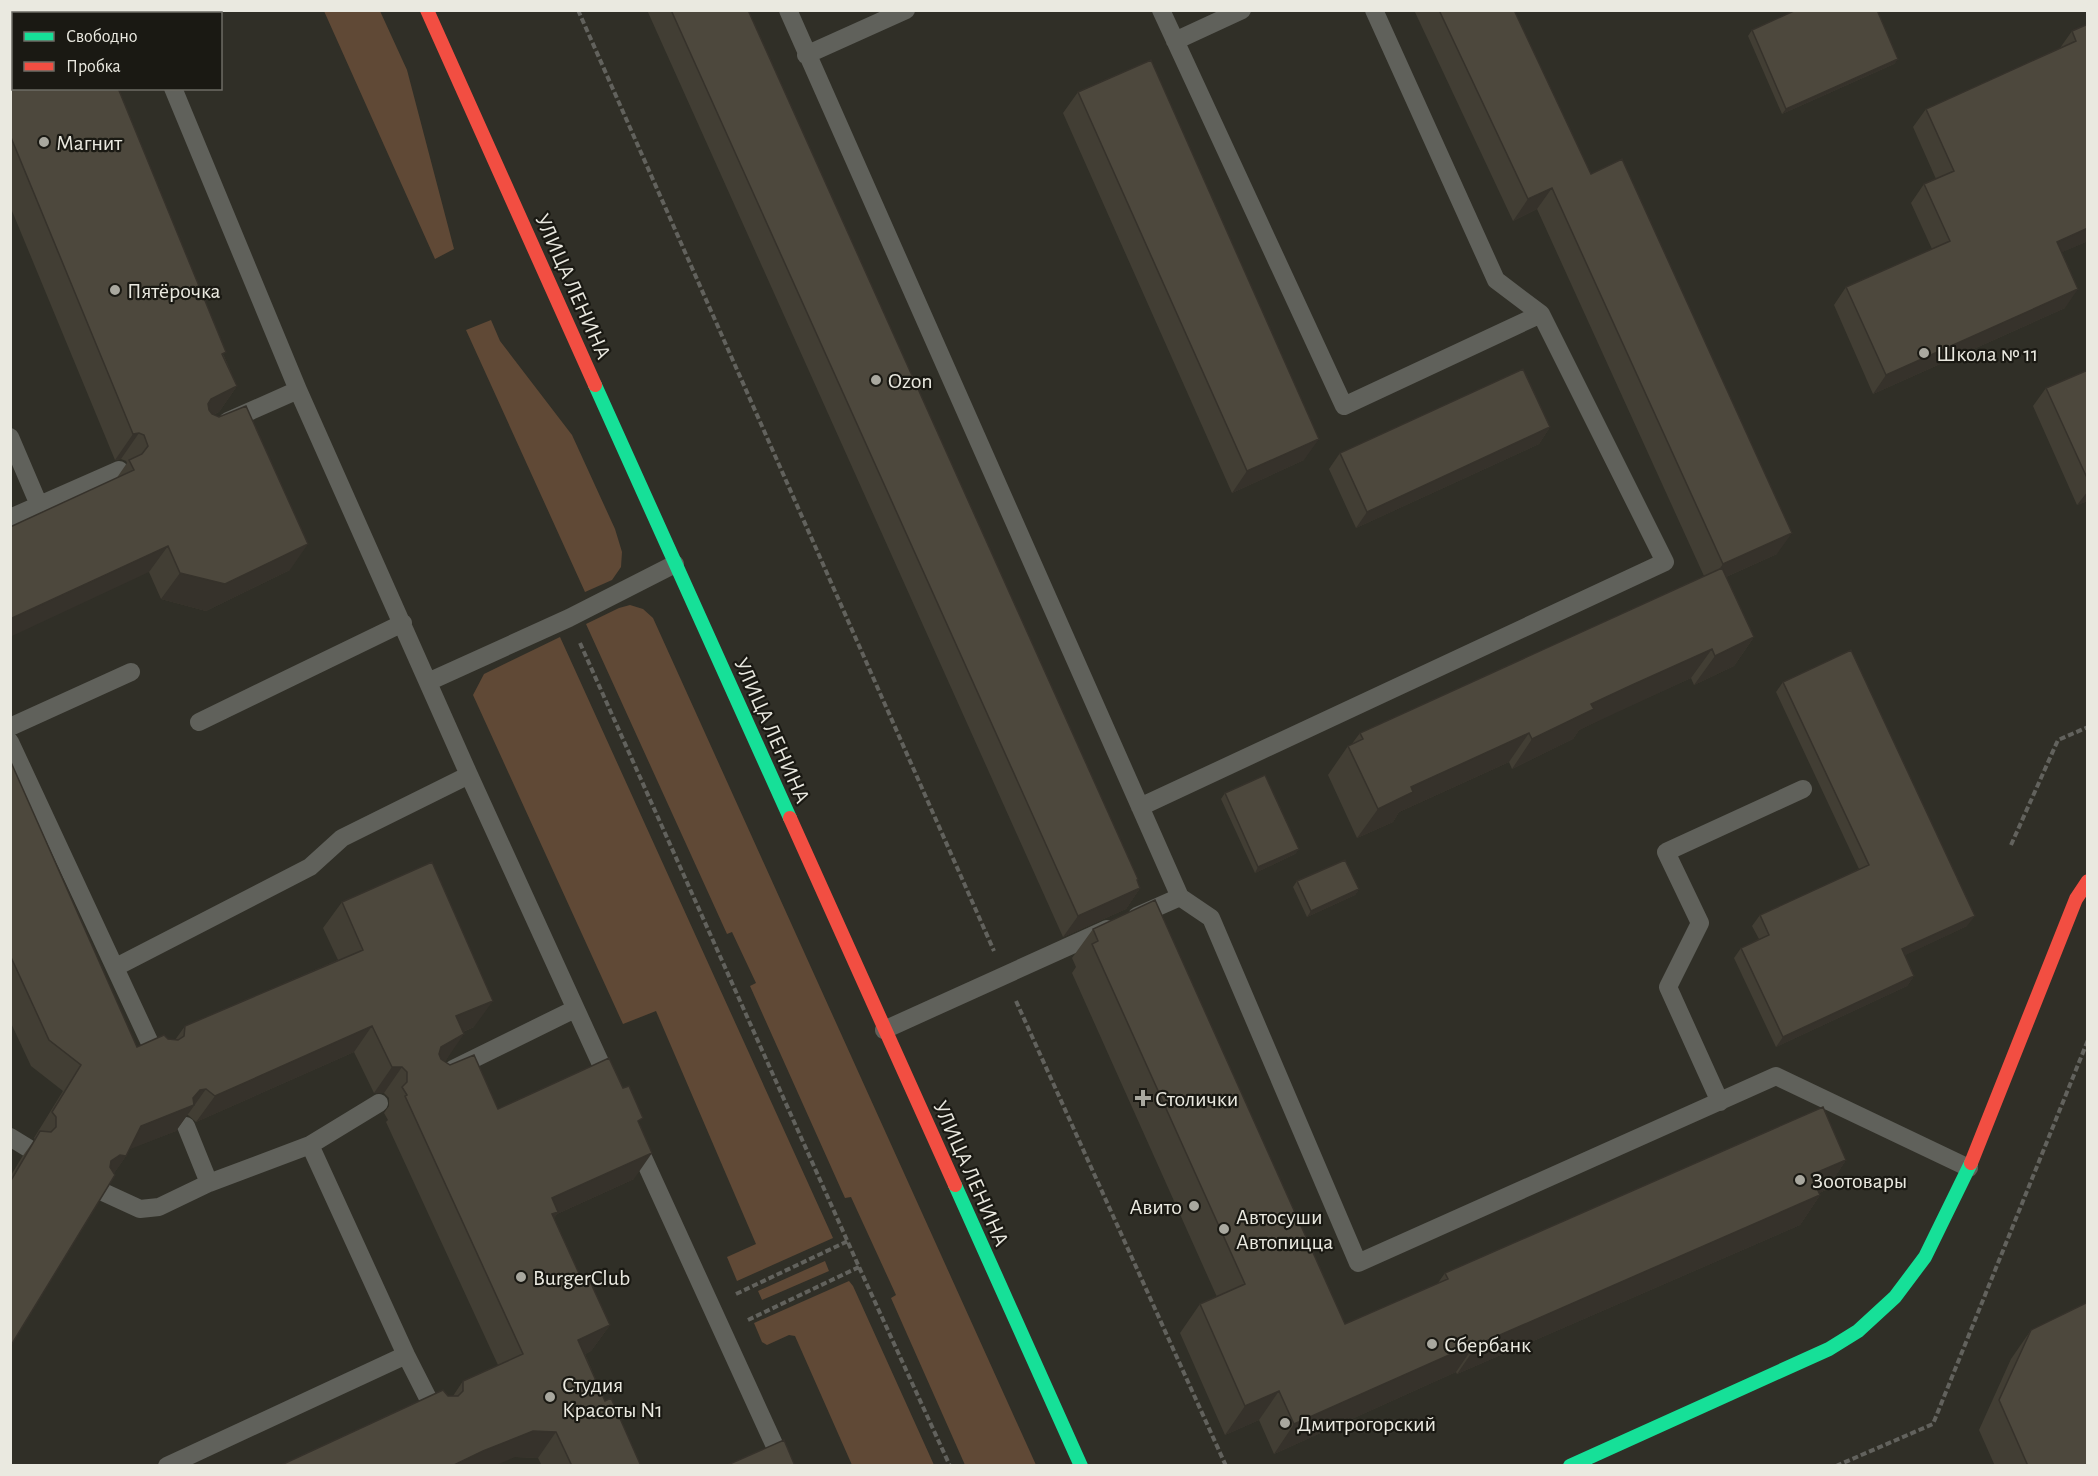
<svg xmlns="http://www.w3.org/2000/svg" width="2098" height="1476" font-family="'Alegreya Sans',sans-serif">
	<rect width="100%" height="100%" fill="#302f27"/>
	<!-- green -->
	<path fill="#604936" d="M 324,11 L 380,11 L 407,70 L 454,249 L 435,259 Z
		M 491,320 L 500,341 L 572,435 L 615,529 L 622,552 L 621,567 L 612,580 L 585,592 L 466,330 Z
		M 630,605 L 643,609 L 653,618 L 1036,1465 L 965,1465 L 891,1298 L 896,1295 L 851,1197 L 845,1198 L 750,986 L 756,983 L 732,932 L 727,934 L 586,624 L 619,608 Z
		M 560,637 L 833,1238 L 737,1281 L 727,1257 L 756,1244 L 656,1011 L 623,1024 L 473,695 L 484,674 Z
		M 825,1261 L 829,1271 L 762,1300 L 758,1291 Z
		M 849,1281 L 853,1286 L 934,1465 L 852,1465 L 795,1336 L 789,1335 L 767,1345 L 762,1342 L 754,1323 Z"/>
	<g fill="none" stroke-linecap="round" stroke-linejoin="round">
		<!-- path -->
		<path stroke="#62625d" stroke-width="4" stroke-dasharray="6 3" stroke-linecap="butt" d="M 578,10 L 994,951
			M 580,643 L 859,1267 L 950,1466
			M 2011,845 L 2058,740 L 2088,727
			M 1016,1001 L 1226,1466
			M 736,1294 L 848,1241
			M 748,1320 L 859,1267
			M 1836,1466 L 1933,1424 L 2088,1040"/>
		<!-- lane -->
		<path stroke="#60615b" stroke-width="18" d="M 141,10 L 142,14
			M 788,10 L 1180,897
			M 1374,10 L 1496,280 L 1541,314
			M 1175,41 L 1242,10
			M 806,55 L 906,10
			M 173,88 L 298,390 L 469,775 L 610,1084
			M 228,421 L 298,390
			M 10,437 L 39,505
			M 10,518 L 119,470
			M 428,682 L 569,618 L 675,564
			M 199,722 L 403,623
			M 10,727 L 131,672
			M 10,742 L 156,1056
			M 1140,807 L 1665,562 L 1541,314 L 1344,406 L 1161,10
			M 1137,916 L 1180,897 L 1211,918 L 1358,1263 L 1776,1076 L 1969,1168
			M 116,967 L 310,867 L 342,838 L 469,775
			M 884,1030 L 1107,929
			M 453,1069 L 575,1009
			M 1720,1102 L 1668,987 L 1700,923 L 1666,852 L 1803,789
			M 186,1126 L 209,1183
			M 10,1137 L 28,1148
			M 636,1142 L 784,1466
			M 310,1145 L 406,1355 L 435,1412
			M 103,1192 L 140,1209 L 159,1207 L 209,1183 L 310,1145 L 379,1103
			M 167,1466 L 406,1355"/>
		<!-- fast -->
		<path stroke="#16e098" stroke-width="14" d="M 595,385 L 790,818
			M 955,1185 L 1081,1466
			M 1570,1466 L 1829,1349 L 1858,1331 L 1895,1297 L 1925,1257 L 1971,1163"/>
		<!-- jam -->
		<path stroke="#f24e42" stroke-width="14" d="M 427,10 L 595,385
			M 790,818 L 955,1185
			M 1971,1163 L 2076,899 L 2088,881"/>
	</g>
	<!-- wall -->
	<path fill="#423e34" d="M 10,10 L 224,356 L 237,386 L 219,412 L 213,415 L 290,570 L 206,611 L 161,599 L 149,572 L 116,479 L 127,463 L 126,461 L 121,459 L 115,460 L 10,206 Z
		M 647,10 L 748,10 L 1140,888 L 1126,909 L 1063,937 Z
		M 1414,10 L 1514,10 L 1591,174 L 1777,554 L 1726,577 L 1754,637 L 1734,666 L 1694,685 L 1691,678 L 1612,714 L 1579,730 L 1573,739 L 1512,769 L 1509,762 L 1399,812 L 1393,822 L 1357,838 L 1328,775 L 1348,746 L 1351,745 L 1360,733 L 1704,576 L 1537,209 L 1513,221 Z
		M 2088,24 L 2088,241 L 2062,252 L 2065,308 L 1873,394 L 1834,305 L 1846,287 L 1932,249 L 1911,203 L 1924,184 L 1936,179 L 1913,127 L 1926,109 L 2060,48 L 2072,31 Z
		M 1752,30 L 1898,59 L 1894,64 L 1782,114 L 1748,36 Z
		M 1078,92 L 1304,460 L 1232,493 L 1063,113 Z
		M 2088,370 L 2088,501 L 2077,505 L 2033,406 L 2046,388 Z
		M 1550,427 L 1539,444 L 1356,528 L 1329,469 L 1340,453 Z
		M 1783,682 L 1967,926 L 1905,955 L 1914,976 L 1907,986 L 1776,1047 L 1734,958 L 1741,948 L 1759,939 L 1752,926 L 1760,915 L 1859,869 L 1776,692 Z
		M 10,760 L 137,1047 L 168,1039 L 175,1040 L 185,1026 L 338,960 L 323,928 L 342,902 L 474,1027 L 463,1032 L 446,1060 L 444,1062 L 498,1109 L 639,1124 L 634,1179 L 557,1214 L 554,1218 L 582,1280 L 610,1325 L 591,1351 L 585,1354 L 605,1401 L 641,1466 L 542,1466 L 538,1458 L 515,1457 L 448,1396 L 453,1396 L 463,1381 L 498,1365 L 386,1122 L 388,1120 L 384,1113 L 389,1106 L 389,1098 L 384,1093 L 374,1093 L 354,1052 L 196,1122 L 188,1115 L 187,1115 L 176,1131 L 129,1149 L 126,1156 L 114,1173 L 10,1347 L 10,1177 L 22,1157 L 35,1139 L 34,1138 L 63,1091 L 31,1066 L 10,1021 Z
		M 1225,793 L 1299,849 L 1295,854 L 1255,873 L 1221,799 Z
		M 1297,881 L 1359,889 L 1355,895 L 1307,917 L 1293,887 Z
		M 1093,929 L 1345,1324 L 1438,1283 L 1445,1273 L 1846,1160 L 1826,1190 L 1819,1193 L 1820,1195 L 1800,1225 L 1457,1374 L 1456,1372 L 1274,1454 L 1259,1420 L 1225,1435 L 1180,1333 L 1200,1304 L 1217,1297 L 1072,973 L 1076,967 L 1072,958 Z
		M 2031,1330 L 2088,1466 L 1995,1466 L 1979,1430 L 2011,1359 Z"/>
	<!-- shaded-wall -->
	<path fill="#36322b" d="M 1898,59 L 1894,64 L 1782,114 L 1786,109 Z
		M 1552,188 L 1537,209 L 1513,221 L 1528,199 Z
		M 2088,228 L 2088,241 L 2044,260 L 2057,242 Z
		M 2078,289 L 2065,308 L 1873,394 L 1886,375 Z
		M 237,386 L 219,412 L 192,425 L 211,399 Z
		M 1550,427 L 1539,444 L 1356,528 L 1367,512 Z
		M 139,433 L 121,459 L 115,460 L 133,434 Z
		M 1319,439 L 1304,460 L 1232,493 L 1247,471 Z
		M 2088,491 L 2088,501 L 2077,505 Z
		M 1792,533 L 1777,554 L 1708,585 L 1723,564 Z
		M 308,544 L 290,570 L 206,611 L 161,599 L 180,573 Z
		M 168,546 L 149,572 L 10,637 L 10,619 Z
		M 1754,637 L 1734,666 L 1694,685 L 1715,656 Z
		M 1712,649 L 1691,678 L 1579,730 L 1573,739 L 1512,769 L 1532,739 L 1591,704 Z
		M 1529,733 L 1509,762 L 1399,812 L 1393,822 L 1357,838 L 1378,809 L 1411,787 Z
		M 1299,849 L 1295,854 L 1255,873 L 1258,867 Z
		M 1138,879 L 1128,893 L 1140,888 L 1126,909 L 1063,937 L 1078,916 Z
		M 1359,889 L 1355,895 L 1307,917 L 1311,911 Z
		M 1975,916 L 1967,926 L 1895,960 L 1902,949 Z
		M 1914,976 L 1907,986 L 1776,1047 L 1783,1037 Z
		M 493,1001 L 474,1027 L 438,1042 L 456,1016 Z
		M 372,1026 L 354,1052 L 196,1122 L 215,1096 Z
		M 464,1034 L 446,1060 L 423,1073 L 441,1047 Z
		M 392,1067 L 402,1067 L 384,1093 L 374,1093 Z
		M 206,1089 L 176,1131 L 123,1152 L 141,1126 L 200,1090 Z
		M 652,1153 L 634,1179 L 557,1214 L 540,1238 L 552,1198 Z
		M 120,1155 L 126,1156 L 108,1182 L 111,1161 Z
		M 1846,1160 L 1826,1190 L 1791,1205 L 1811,1175 Z
		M 1820,1195 L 1800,1225 L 1457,1374 L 1477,1345 Z
		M 610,1325 L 591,1351 L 560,1366 L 578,1340 Z
		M 1476,1343 L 1456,1372 L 1274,1454 L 1294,1424 Z
		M 1279,1391 L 1259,1420 L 1225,1435 L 1245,1406 Z
		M 533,1431 L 556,1432 L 538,1458 L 515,1457 L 494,1466 L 452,1466 L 483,1451 Z"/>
	<!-- building -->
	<path fill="#4d483d" stroke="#36322b" stroke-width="1.5" d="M 10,10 L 87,10 L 88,14 L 14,14 L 14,88 L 118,88 L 226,352 L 222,354 L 237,386 L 211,399 L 208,404 L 209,410 L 212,414 L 219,417 L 246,406 L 308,544 L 225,584 L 180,573 L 168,546 L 10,619 L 10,527 L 134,470 L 129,460 L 142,454 L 148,446 L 144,435 L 139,433 L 133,434 L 10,135 Z
		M 671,10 L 748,10 L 1138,879 L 1137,880 L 1140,888 L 1078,916 Z
		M 1439,10 L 1514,10 L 1591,174 L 1622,159 L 1792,533 L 1723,564 L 1552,188 L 1528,199 Z
		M 1796,10 L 1877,10 L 1898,59 L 1786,109 L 1752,30 Z
		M 2088,24 L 2088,228 L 2057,242 L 2078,289 L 1886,375 L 1846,287 L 1950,241 L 1924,184 L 1954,171 L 1926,109 L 2076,41 L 2072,31 Z
		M 1151,60 L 1319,439 L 1247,471 L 1078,92 Z
		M 1523,369 L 1550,427 L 1367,512 L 1340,453 Z
		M 2088,370 L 2088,480 L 2046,388 Z
		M 1722,568 L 1754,637 L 1715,656 L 1712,649 L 1632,685 L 1591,704 L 1594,709 L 1532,739 L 1529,733 L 1411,787 L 1413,792 L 1378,809 L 1348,746 L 1363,739 L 1360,733 Z
		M 1851,650 L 1975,916 L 1902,949 L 1914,976 L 1783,1037 L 1741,948 L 1769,935 L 1760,915 L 1869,865 L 1783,682 Z
		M 10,760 L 137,1047 L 164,1035 L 168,1039 L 178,1040 L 184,1036 L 185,1026 L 363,950 L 342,902 L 432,862 L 493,1001 L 456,1016 L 464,1034 L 441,1047 L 439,1054 L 441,1059 L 450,1065 L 474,1055 L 498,1109 L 609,1058 L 623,1088 L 629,1086 L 643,1118 L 638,1121 L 652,1153 L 552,1198 L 558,1212 L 552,1214 L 582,1280 L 588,1277 L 610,1325 L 578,1340 L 605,1401 L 611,1398 L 641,1466 L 572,1466 L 556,1432 L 533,1431 L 483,1451 L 452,1466 L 279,1466 L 443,1390 L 448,1396 L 458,1396 L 463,1391 L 463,1381 L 523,1354 L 405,1096 L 407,1095 L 402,1087 L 407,1082 L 407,1072 L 402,1067 L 392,1067 L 372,1026 L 215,1096 L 206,1089 L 200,1090 L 193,1098 L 194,1105 L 141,1126 L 126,1156 L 120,1155 L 111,1161 L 110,1167 L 115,1175 L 10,1347 L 10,1182 L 40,1131 L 51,1132 L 56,1127 L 56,1117 L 52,1112 L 81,1065 L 49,1040 L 10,955 Z
		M 1265,775 L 1299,849 L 1258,867 L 1225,793 Z
		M 1345,860 L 1359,889 L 1311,911 L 1297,881 Z
		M 1155,900 L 1345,1324 L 1448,1279 L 1445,1273 L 1823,1107 L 1846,1160 L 1811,1175 L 1820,1195 L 1477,1345 L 1476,1343 L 1294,1424 L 1279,1391 L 1245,1406 L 1200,1304 L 1245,1284 L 1092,944 L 1098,941 L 1093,929 Z
		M 2088,1302 L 2088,1466 L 2028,1466 L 1999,1400 L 2031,1330 Z
		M 784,1440 L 795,1466 L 725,1466 Z"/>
	<!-- markers -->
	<g fill="#a9a89f" stroke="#1a1913" stroke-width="2">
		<circle cx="44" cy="142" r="6"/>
		<circle cx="115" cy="290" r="6"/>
		<circle cx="1924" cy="353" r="6"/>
		<circle cx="876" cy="380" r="6"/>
		<path d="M1140 1089h6v6h6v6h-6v6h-6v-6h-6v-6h6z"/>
		<circle cx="1800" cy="1180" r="6"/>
		<circle cx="1194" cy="1206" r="6"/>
		<circle cx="1224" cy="1229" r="6"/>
		<circle cx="521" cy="1277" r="6"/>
		<circle cx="1432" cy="1344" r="6"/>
		<circle cx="550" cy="1397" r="6"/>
		<circle cx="1285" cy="1423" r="6"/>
	</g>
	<g text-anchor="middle" stroke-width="4.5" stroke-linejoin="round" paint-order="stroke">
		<!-- poi labels -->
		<g font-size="22" fill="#eae9e0" stroke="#1a1913" text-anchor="start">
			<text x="56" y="150">Магнит</text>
			<text x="127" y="298">Пятёрочка</text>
			<text x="1936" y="361">Школа № 11</text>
			<text x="888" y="388">Ozon</text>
			<text x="1155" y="1106">Столички</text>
			<text x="1812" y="1188">Зоотовары</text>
			<text x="1182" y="1214" text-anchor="end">Авито</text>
			<text x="1236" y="1224">Автосуши<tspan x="1236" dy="25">Автопицца</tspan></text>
			<text x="533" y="1285">BurgerClub</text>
			<text x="1444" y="1352">Сбербанк</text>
			<text x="562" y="1392">Студия<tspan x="562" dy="25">Красоты N1</tspan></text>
			<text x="1297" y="1431">Дмитрогорский</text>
		</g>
		<!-- street labels -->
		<g font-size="22" fill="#eae9e0" stroke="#1a1913">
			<text transform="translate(574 286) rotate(66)" y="8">УЛИЦА ЛЕНИНА</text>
			<text transform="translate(773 730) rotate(66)" y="8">УЛИЦА ЛЕНИНА</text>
			<text transform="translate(972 1173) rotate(66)" y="8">УЛИЦА ЛЕНИНА</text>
		</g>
	</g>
	<!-- border -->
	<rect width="2098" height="1476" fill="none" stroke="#eae9e0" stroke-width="24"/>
	<!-- legend -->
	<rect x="12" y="12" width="210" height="78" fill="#1a1913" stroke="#6d6c65" stroke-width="1.5"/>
	<rect x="24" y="32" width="30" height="9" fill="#16e098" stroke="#6d6c65" stroke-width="1.5"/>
	<text x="66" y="42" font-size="18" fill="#eae9e0">Свободно</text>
	<rect x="24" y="62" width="30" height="9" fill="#f24e42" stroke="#6d6c65" stroke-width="1.5"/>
	<text x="66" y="72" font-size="18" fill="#eae9e0">Пробка</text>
</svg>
